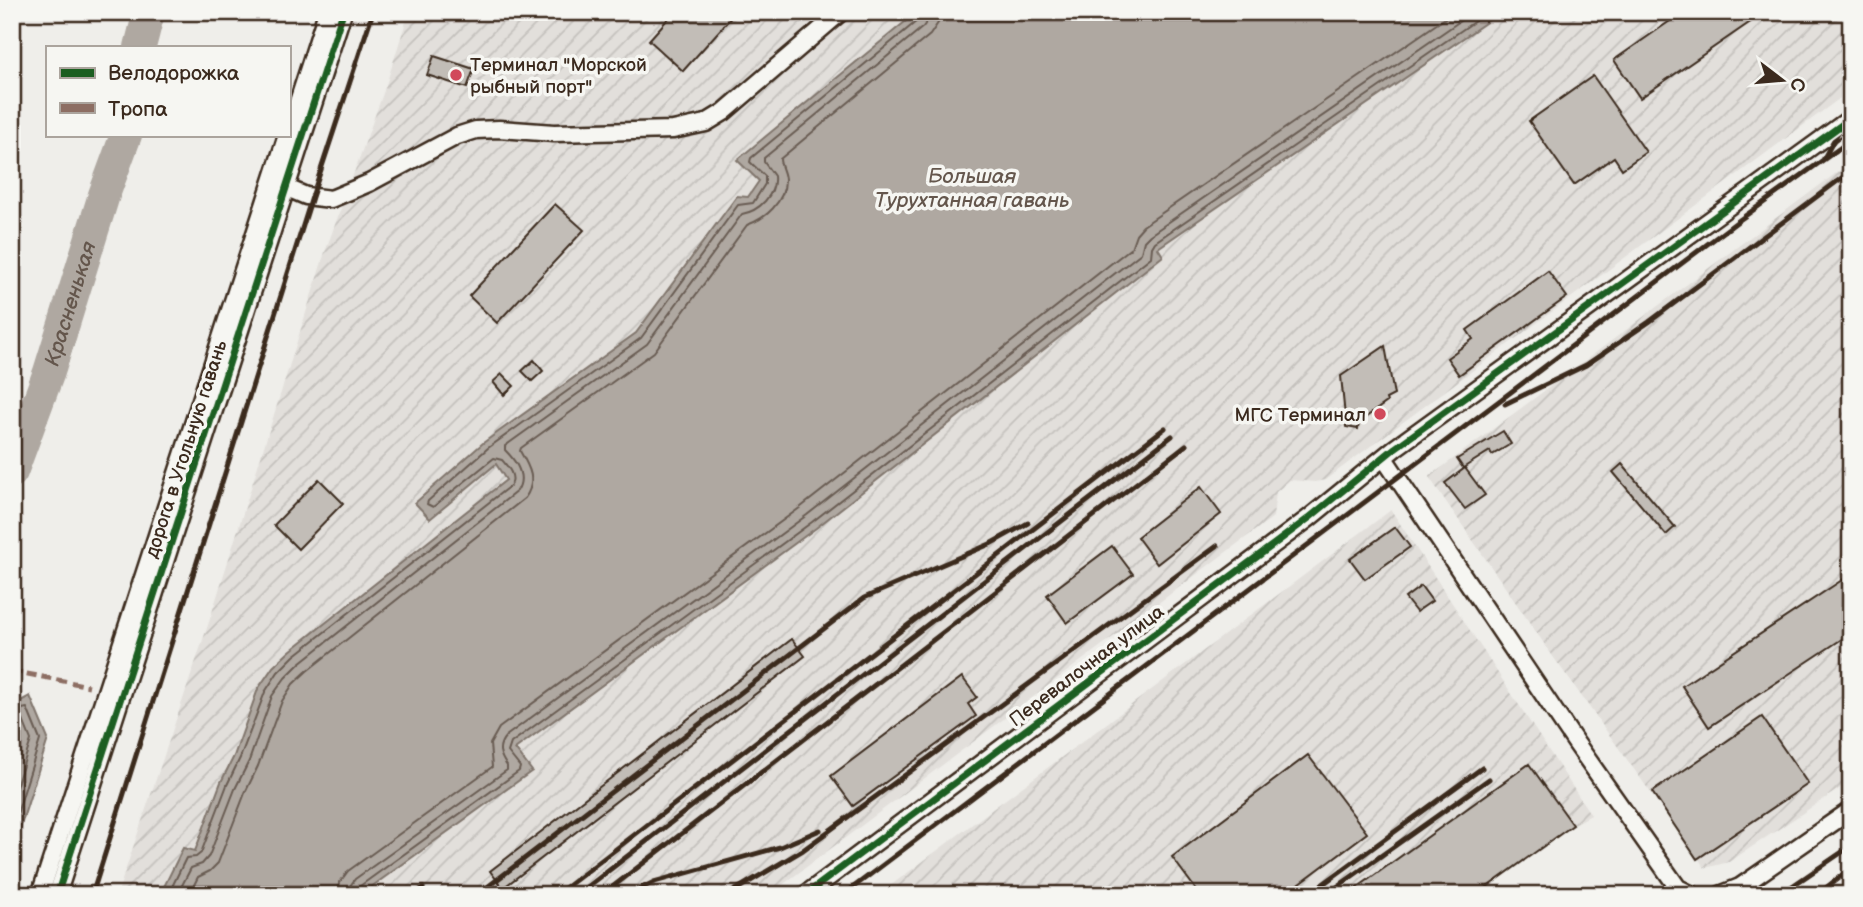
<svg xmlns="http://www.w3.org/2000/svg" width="1863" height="907" font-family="'Balsamiq Sans',sans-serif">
	<defs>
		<pattern id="industrial-furrows" width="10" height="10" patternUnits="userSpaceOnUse" patternTransform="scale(1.75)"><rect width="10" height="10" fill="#e2dfdb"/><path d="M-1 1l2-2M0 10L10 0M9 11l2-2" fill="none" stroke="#c3c0bc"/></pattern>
	</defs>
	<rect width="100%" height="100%" fill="#efeeea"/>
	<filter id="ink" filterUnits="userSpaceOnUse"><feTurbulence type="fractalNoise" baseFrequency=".0143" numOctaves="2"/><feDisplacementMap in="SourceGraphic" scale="14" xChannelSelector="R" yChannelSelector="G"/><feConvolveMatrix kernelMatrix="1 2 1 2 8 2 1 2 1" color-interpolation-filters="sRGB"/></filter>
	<g filter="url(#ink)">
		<!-- industrial -->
		<path fill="url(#industrial-furrows)" d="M 409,12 L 917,12 L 738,160 L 760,180 L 748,197 L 736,196 L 636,333 L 483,443 L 416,503 L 431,519 L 497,463 L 507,480 L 290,651 L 273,667 L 221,782 L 194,851 L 183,848 L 160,895 L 117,895 L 209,622 L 325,252 L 385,88 Z
			M 1501,12 L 1851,12 L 1851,90 L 1325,480 L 1315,482 L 1290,480 L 1276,492 L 1273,517 L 769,895 L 360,895 L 532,771 L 514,750 L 816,528 L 1163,257 L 1158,248 Z
			M 1851,162 L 1851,781 L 1729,862 L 1705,868 L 1554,658 L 1429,477 Z
			M 1391,510 L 1591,815 L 1573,825 L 1476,895 L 878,895 Z"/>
		<!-- water -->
		<path fill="#afa8a1" stroke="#81766d" stroke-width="2" d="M 917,12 L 1501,12 L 1158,248 L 1163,256 L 816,528 L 515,749 L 532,771 L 360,895 L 160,895 L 183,848 L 195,851 L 221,782 L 234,756 L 258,689 L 273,667 L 290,651 L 506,480 L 496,464 L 430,519 L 415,503 L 483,443 L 636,333 L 737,196 L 748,197 L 759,181 L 737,160 Z
			M 30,696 L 48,739 L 12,854 L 12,710 L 15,704 Z"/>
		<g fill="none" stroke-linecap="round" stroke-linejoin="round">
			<!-- shore -->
			<path stroke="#695c52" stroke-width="2" d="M 12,711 L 27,708 L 40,740 L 12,830
				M 12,720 L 23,720 L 31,740 L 12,800
				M 168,895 L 186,858 L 196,857 L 201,853 L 227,785 L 240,758 L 265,692 L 278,672 L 294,656 L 511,485 C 516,476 508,467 502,460 L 494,458 L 433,507 L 427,504 L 428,501 L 488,448 L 641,338 L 738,205 L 753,203 L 765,184 L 765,176 L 750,162 L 751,158 L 917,21 L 920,12
				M 177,895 L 191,868 L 202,864 L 209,856 L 235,789 L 249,761 L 272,696 L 285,678 L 300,663 L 517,491 C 527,476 516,461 505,450 L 505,446 L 647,344 L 742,214 C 759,211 776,195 774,176 L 764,162 L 764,158 L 923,27 L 928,20 L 929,12
				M 189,895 L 198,877 L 210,871 L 218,863 L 245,793 L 258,766 L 282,701 L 293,684 L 307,671 L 525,498 C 537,481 530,468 520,451 L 521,448 L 654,352 L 747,225 C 765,219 785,202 785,180 C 785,172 780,166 780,159 L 930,35 L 938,23 L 940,12
				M 338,895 L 340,882 L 348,871 L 492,767 L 490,744 L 499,728 L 801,507 L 1131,248 L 1136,234 L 1143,226 L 1454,12
				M 348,895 L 350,886 L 355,879 L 507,770 L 507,766 C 500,756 496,747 506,736 L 807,515 L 1141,253 L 1144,241 L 1150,235 L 1473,12
				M 357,895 L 360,886 L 519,771 L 520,767 L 508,752 L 511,743 L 812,522 L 1151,257 L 1152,247 L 1155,242 L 1488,12"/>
			<!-- river -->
			<g stroke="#afa8a1" stroke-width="32">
				<path d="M 140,47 L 149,12"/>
				<path id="s1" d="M 12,472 L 49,372 L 104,195 L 126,135"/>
			</g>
		</g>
		<!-- building -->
		<path fill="#c2bdb7" stroke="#3b2a1e" stroke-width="2" d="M 674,12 L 736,12 L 683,71 L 649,40 Z
			M 1683,12 L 1765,12 L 1640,98 L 1614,60 Z
			M 434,56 L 474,69 L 467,88 L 427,75 Z
			M 1593,76 L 1646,152 L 1622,169 L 1614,157 L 1574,185 L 1529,121 Z
			M 555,204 L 584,230 L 497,323 L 469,296 Z
			M 1548,271 L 1567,297 L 1459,375 L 1447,358 L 1473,339 L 1467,330 Z
			M 1385,346 L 1394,395 L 1386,399 L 1387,402 L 1359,422 L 1358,429 L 1346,427 L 1341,376 Z
			M 534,360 L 543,371 L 532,381 L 522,371 Z
			M 502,374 L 514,386 L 504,395 L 493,382 Z
			M 1503,431 L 1511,444 L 1492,455 L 1490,451 L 1463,468 L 1457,459 Z
			M 1622,464 L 1675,527 L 1666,535 L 1613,472 Z
			M 1465,468 L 1485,495 L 1465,509 L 1445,483 Z
			M 319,479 L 343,503 L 298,549 L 274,525 Z
			M 1201,487 L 1221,514 L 1157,564 L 1137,537 Z
			M 1395,527 L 1410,547 L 1365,579 L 1350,559 Z
			M 1112,546 L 1133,574 L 1067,623 L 1047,595 Z
			M 1851,574 L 1851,633 L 1709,727 L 1682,686 Z
			M 1421,586 L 1432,601 L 1416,612 L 1405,598 Z
			M 792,639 L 805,656 L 503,888 L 490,871 Z
			M 962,677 L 977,697 L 968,704 L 976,716 L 853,806 L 831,776 Z
			M 1762,717 L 1808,784 L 1697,859 L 1652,792 Z
			M 1308,755 L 1367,833 L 1284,895 L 1200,895 L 1172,857 Z
			M 1529,764 L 1573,825 L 1476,895 L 1347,895 Z"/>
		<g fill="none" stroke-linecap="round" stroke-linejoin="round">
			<defs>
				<path id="minor" d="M 289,130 L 327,12
					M 280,185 L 306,196 L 331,199 L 369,183 L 457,136 L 476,130 L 499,129 L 554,133 L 673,130 L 706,123 L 724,112 L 841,12
					M 1384,458 L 1576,743 L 1678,888 L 1692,895
					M 40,895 L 287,135
					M 57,895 L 343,12
					M 805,895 L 1309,518 L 1395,448 L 1851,118
					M 1720,895 L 1740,887 L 1851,810"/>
			</defs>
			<!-- minor casing -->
			<use href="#minor" stroke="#3b2a1e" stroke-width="21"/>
			<!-- minor -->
			<use href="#minor" stroke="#f6f6f2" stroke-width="16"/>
			<!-- rail -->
			<path stroke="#3b2a1e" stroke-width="5" d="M 1824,158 L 1851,109
				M 1505,404 L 1586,365 L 1649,322 L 1851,171
				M 1337,887 L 1489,779
				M 92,895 L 312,197 L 373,12
				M 414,895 L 423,888
				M 477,895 L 864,598 L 990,544 L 1028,523
				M 556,895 L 1165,428
				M 577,895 L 1172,436
				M 602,895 L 1186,445
				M 628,895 L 654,882 L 780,847 L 820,830
				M 727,895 L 803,850 L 1217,546
				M 843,895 L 1738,221 L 1851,140
				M 1308,895 L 1482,768
				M 1779,895 L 1851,846
				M 1817,895 L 1851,868"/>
			<!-- quiet -->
			<path stroke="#8d6e63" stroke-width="5" stroke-dasharray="10 5" stroke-linecap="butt" d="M 12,671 L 89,686"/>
			<defs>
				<path id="cycleway" d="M 57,895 L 343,12
					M 805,895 L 1309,518 L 1395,448 L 1851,118"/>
			</defs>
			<!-- cycleway casing -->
			<use href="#cycleway" stroke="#f6f6f2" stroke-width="11"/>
			<!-- cycleway -->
			<use href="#cycleway" stroke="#1b5e20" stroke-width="7"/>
		</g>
	</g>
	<!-- markers -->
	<g fill="#d1495b" stroke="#f6f6f2" stroke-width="2.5">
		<circle cx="456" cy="75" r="7"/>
		<circle cx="1380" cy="414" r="7"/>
	</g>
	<g text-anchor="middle" stroke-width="7" stroke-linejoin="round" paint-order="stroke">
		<!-- poi labels -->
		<g font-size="19" fill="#3b2a1e" stroke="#f6f6f2" text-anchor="start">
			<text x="470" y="71">Терминал "Морской<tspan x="470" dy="22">рыбный порт"</tspan></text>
			<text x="1366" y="421" text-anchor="end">МГС Терминал</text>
		</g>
		<!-- street labels -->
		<g font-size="19" fill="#3b2a1e" stroke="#f6f6f2">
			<text transform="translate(185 449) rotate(-72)" y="7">дорога в Угольную гавань</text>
			<text transform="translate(1086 665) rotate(-37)" y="7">Перевалочная улица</text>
		</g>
		<!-- water labels -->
		<g font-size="21" font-style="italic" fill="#64564c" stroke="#f6f6f2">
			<text x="972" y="183">Большая<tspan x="972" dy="24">Турухтанная гавань</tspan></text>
			<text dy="7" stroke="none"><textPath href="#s1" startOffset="178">Красненькая</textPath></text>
		</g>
	</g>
	<!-- margin -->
	<rect width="1863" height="907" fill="none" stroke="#f6f6f2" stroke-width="42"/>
	<rect x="21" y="21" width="1821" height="865" fill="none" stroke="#3b2a1e" stroke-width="2.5" filter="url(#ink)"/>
	<!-- legend -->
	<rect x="46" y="46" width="245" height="91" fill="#f6f6f2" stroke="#aba49d" stroke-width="2"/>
	<rect x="60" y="68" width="35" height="10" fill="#1b5e20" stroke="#aba49d" stroke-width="2"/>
	<text x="108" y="80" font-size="21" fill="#3b2a1e">Велодорожка</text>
	<rect x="60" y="103" width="35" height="10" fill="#8d6e63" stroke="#aba49d" stroke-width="2"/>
	<text x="108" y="116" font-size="21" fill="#3b2a1e">Тропа</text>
	<!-- north arrow -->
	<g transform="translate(1782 80) rotate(106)" stroke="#f6f6f2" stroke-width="5" paint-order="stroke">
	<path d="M0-5L12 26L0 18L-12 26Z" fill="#3b2a1e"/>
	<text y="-10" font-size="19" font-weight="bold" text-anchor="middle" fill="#3b2a1e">С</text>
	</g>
</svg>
